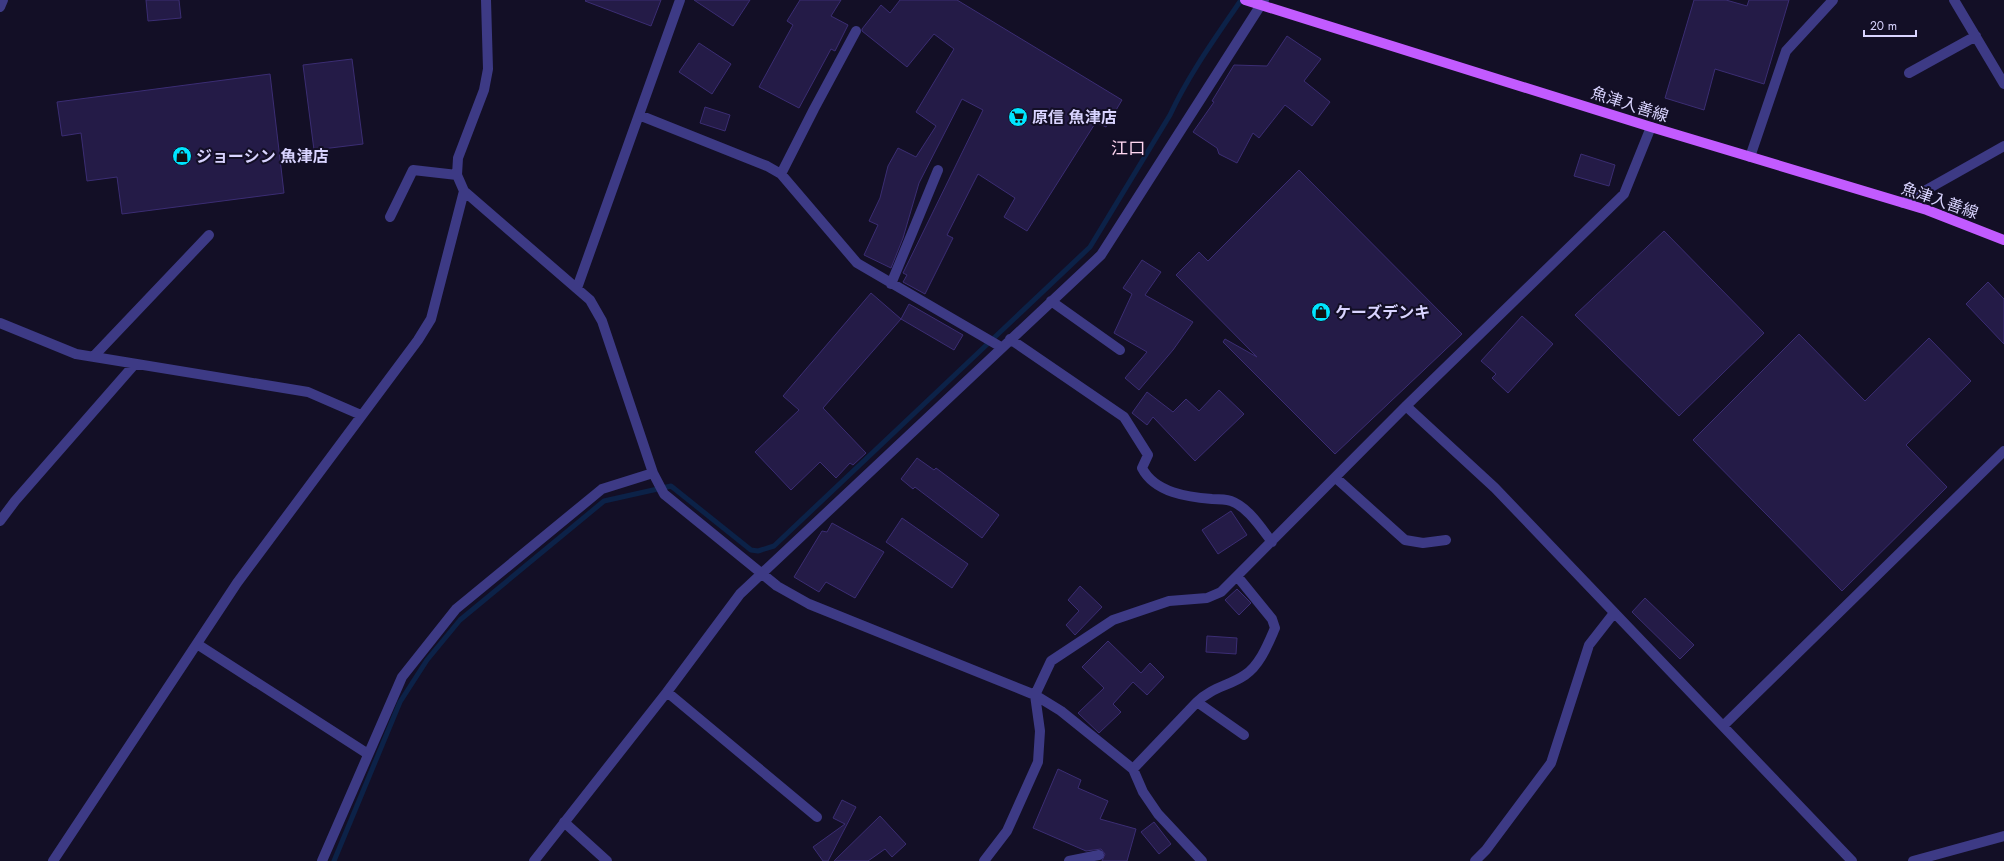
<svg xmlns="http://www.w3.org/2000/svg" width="2004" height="861" font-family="Jost,'Noto Sans JP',sans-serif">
	<rect width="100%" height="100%" fill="#130f26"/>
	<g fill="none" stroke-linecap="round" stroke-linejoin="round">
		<!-- stream -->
		<path stroke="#0c2248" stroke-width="5" d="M 334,861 L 400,702 L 427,660 L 460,620 L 604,501 L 671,486 L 751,550 L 758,551 L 774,546 L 1090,247 L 1170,115 C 1189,74 1216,37 1241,0"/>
	</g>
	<!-- building -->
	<path fill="#241b47" stroke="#3b2d73" d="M 146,0 L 179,0 L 181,18 L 148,21 Z
		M 586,0 L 661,0 L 651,26 L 585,1 Z
		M 694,0 L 750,0 L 733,26 Z
		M 800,0 L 841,0 L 831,16 L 848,25 L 835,51 L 831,49 L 799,108 L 759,87 L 793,25 L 787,21 Z
		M 900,0 L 957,0 L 1122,100 L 1106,127 L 1096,122 L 1027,231 L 1004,217 L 1015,198 L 978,174 L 947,235 L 953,238 L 925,294 L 903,282 L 907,275 L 903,273 L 983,110 L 962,99 L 919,183 L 903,238 L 891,268 L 864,255 L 878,225 L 869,221 L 880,198 L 888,166 L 898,148 L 916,157 L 936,126 L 916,112 L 954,49 L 934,34 L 907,67 L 862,31 L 862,29 L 881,5 L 890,13 Z
		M 1694,0 L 1726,0 L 1747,6 L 1749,0 L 1789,0 L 1764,84 L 1715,69 L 1704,110 L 1665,98 Z
		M 1287,36 L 1321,59 L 1304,81 L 1330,102 L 1312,126 L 1285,105 L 1259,138 L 1253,133 L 1237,163 L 1219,154 L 1217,148 L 1193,132 L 1214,102 L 1212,101 L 1234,65 L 1267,66 Z
		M 699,43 L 731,64 L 712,94 L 679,72 Z
		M 352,59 L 363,144 L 314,150 L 303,65 Z
		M 270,74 L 284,193 L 122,214 L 117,177 L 87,181 L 81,133 L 62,136 L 57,102 Z
		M 705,107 L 730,115 L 725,131 L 700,123 Z
		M 1581,154 L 1615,165 L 1609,186 L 1574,176 Z
		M 1299,170 L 1462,334 L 1335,454 L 1223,342 L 1225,339 L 1257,357 L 1176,275 L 1199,252 L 1208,261 Z
		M 1664,231 L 1764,333 L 1679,416 L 1575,315 Z
		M 1142,260 L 1161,272 L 1145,295 L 1193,322 L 1173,350 L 1139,390 L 1125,378 L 1147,352 L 1114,333 L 1132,294 L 1123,288 Z
		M 1988,282 L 2004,299 L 2004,344 L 1966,304 Z
		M 871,293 L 901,319 L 823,408 L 866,453 L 853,465 L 850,463 L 836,478 L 820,462 L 791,490 L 755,452 L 799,410 L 783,396 Z
		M 909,304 L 963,335 L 954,350 L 901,319 Z
		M 1522,316 L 1553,344 L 1508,393 L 1492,378 L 1496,374 L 1481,361 Z
		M 1799,334 L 1865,401 L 1929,338 L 1971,381 L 1906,445 L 1947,487 L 1842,591 L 1693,440 Z
		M 1219,390 L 1244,414 L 1195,461 L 1153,417 L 1147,425 L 1132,413 L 1147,392 L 1173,412 L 1186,399 L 1199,411 Z
		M 917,458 L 934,470 L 936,468 L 999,515 L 982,538 L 915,487 L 913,489 L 901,479 Z
		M 1231,511 L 1247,535 L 1218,554 L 1202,530 Z
		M 902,518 L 968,564 L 952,588 L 886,542 Z
		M 832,523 L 884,552 L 855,598 L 826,582 L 819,592 L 794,577 L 822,531 L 827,532 Z
		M 1080,586 L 1102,607 L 1075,635 L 1066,625 L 1079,611 L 1068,600 Z
		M 1237,589 L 1251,603 L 1239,615 L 1225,600 Z
		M 1645,598 L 1694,645 L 1680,659 L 1632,612 Z
		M 1207,636 L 1237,638 L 1236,654 L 1206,652 Z
		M 1108,641 L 1141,673 L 1150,663 L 1164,677 L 1147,695 L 1133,682 L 1113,704 L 1121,712 L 1099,733 L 1078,713 L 1104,688 L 1082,667 Z
		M 1058,769 L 1081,780 L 1078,788 L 1108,801 L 1100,819 L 1136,829 L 1127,861 L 1102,861 L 1105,854 L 1101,849 L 1086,851 L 1033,828 Z
		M 842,800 L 856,807 L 828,861 L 823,861 L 813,847 L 845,824 L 833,818 Z
		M 880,816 L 906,844 L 892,857 L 885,849 L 868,861 L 834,861 Z
		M 1154,822 L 1171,844 L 1159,854 L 1141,832 Z"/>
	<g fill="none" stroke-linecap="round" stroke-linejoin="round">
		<!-- minor -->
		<path stroke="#3d3a85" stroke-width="10" d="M 486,0 L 488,69 L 484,90 L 458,158 L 457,175 L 464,191 L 590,300 L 602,321 L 653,473 L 664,494 L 777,586 L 809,604 L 1035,695 L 1061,711 L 1133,769 L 1143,792 L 1158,814 L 1202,861
			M 1954,0 L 2004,84
			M 0,7 L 3,0
			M 1909,73 L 1976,36
			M 639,115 L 767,166 L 781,174 L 857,263 L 1001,347
			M 1750,157 L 1786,51 L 1833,0
			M 781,174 L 814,109 L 856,31
			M 1903,203 L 2004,146
			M 390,217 L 413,170 L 457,175
			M 891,284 L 938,170
			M 577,288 L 680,0
			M 1051,301 L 1120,350
			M 0,323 L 76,354 L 308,392 L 361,415
			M 1010,339 L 1124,417 L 1148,455 L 1142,468 C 1155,493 1188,497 1212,499 C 1218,499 1225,499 1231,501 C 1248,507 1261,528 1272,542
			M 93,357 L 209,235
			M 1406,406 L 1495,488 L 1852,861
			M 1336,478 L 1405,540 L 1423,543 L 1446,540
			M 0,521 L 15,501 L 134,365
			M 1237,576 L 1272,619 L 1275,628 C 1268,644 1260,665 1245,675 C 1229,686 1212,687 1197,702 L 1244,735
			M 197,644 L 368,754
			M 667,692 L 817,817
			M 1723,726 L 2004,451
			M 1133,769 L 1197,702
			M 564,822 L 607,861
			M 53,861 L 237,583 L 418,340 L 431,319 L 464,191
			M 322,861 L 402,677 L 456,609 L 602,489 L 653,473
			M 534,861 L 667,692 L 740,594 L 1101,255 L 1264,0
			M 984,861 L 1007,831 L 1038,762 L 1040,731 L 1035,695 L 1051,661 L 1113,620 L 1169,601 L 1207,598 L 1221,592 L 1406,406 L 1624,194 L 1651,127
			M 1069,861 L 1099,855
			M 1475,861 L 1486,850 L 1551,763 L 1589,645 L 1614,613
			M 1913,861 L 2004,836"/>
		<!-- major -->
		<path stroke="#c25bff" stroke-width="10" d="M 1245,0 L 1651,127 L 1927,210 L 2004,240"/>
	</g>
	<!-- icons -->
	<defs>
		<symbol id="supermarket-disc" viewBox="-11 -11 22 22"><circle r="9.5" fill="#00e5ff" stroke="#130f26"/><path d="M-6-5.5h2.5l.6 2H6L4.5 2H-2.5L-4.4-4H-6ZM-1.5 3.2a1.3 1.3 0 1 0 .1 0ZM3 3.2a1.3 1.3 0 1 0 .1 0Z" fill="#111"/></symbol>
		<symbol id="shop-disc" viewBox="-11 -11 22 22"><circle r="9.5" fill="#00e5ff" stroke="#130f26"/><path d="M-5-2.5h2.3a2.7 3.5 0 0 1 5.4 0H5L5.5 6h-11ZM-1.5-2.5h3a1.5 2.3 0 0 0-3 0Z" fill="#111"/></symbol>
	</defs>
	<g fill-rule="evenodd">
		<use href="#supermarket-disc" x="1007" y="106" width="22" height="22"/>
		<use href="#shop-disc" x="171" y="145" width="22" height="22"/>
		<use href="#shop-disc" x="1310" y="301" width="22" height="22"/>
	</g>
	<g text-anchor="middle" stroke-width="4" stroke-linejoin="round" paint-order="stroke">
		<!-- street labels -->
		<g font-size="16" fill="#d9d4ff" stroke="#130f26">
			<text transform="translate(1630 104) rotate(18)" y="6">魚津入善線</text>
			<text transform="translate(1940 200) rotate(19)" y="6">魚津入善線</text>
		</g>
		<!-- poi labels -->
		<g font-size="16" font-weight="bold" fill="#d9d4ff" stroke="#130f26" text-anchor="start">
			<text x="1032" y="123">原信 魚津店</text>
			<text x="196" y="162">ジョーシン 魚津店</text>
			<text x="1335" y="318">ケーズデンキ</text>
		</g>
		<!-- neighbourhood labels -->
		<g font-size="17" fill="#ffd6f0" stroke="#130f26">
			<text x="1128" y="154">江口</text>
		</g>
	</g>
	<!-- scale -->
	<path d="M1864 30v6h52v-6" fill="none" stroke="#d9d4ff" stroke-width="2"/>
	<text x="1870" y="30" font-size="12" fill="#d9d4ff" stroke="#130f26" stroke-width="3" paint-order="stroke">20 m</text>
</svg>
